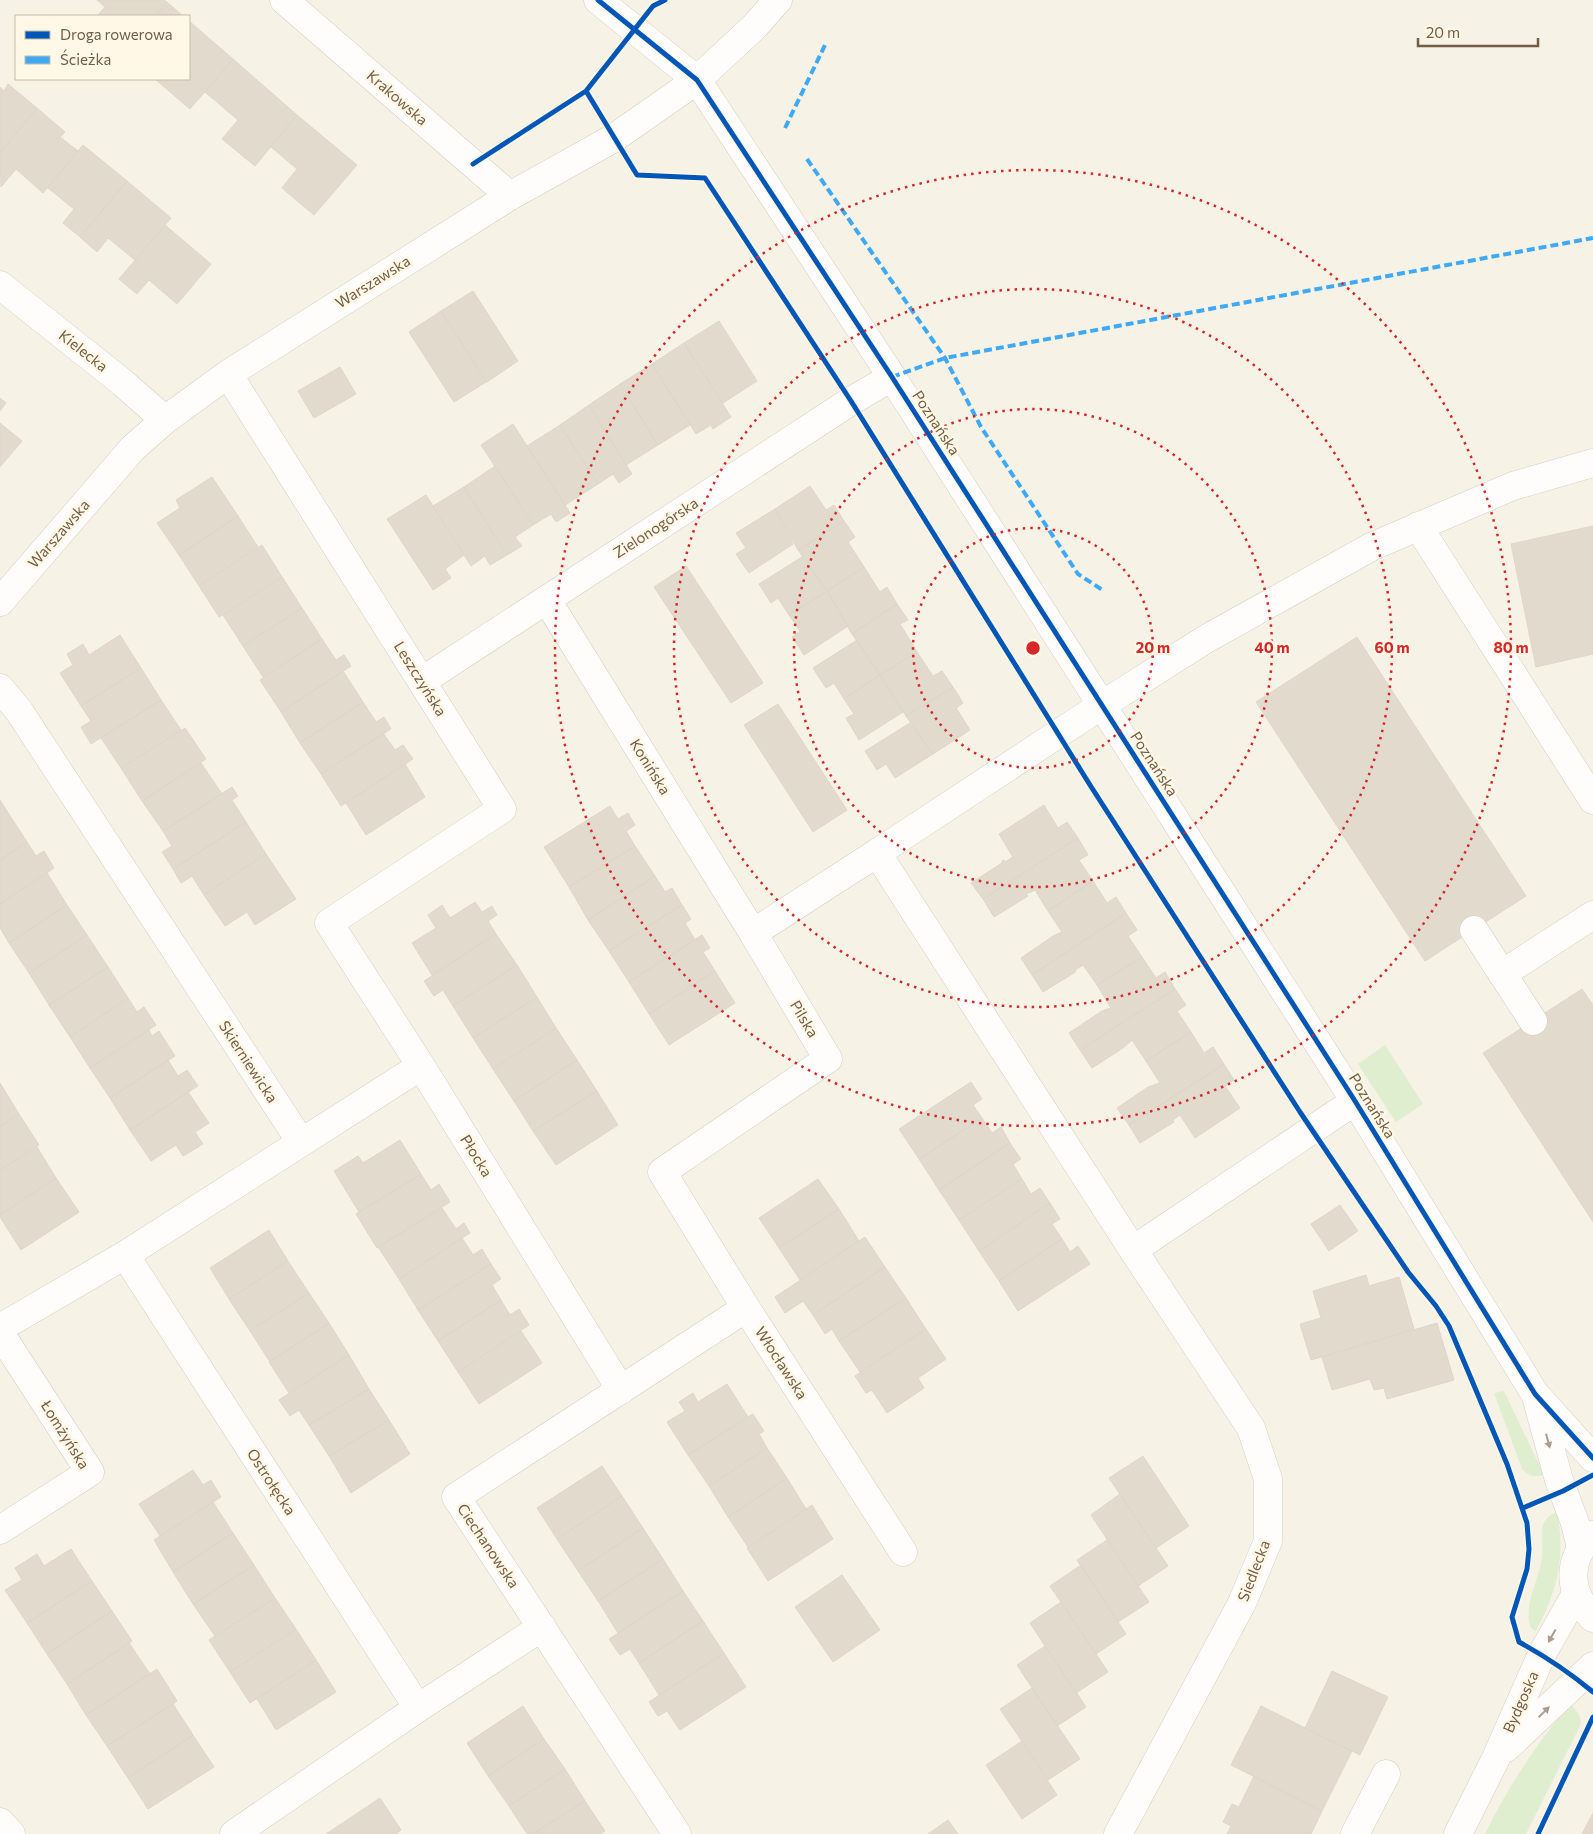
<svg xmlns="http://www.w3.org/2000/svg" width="1593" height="1834" font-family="Commissioner,sans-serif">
	<rect width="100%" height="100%" fill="#f7f2e6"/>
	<!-- green -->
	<path fill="#dfeecf" d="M 1385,1045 L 1423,1104 L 1396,1122 L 1358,1064 Z
		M 1504,1391 L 1544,1475 C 1534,1477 1530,1477 1522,1469 L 1494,1393 Z
		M 1557,1512 C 1566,1557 1557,1591 1536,1631 L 1531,1628 C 1522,1606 1540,1579 1542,1556 C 1543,1546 1540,1534 1543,1524 C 1546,1518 1551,1514 1557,1512 Z
		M 1570,1703 C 1576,1711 1583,1716 1580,1726 L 1526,1834 L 1485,1834 C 1508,1786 1537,1744 1570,1703 Z"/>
	<!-- building -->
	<path fill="#e3dace" stroke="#e0d5c8" d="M 97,0 L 164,0 L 167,2 L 155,16 L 97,16 L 105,7 Z
		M 167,2 L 183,16 L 155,16 Z
		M 189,21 L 233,59 L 190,109 L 155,79 L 189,79 Z
		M 233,59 L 297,115 L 255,166 L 222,139 L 238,120 L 205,92 Z
		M 8,84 L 37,108 L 0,153 L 0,87 L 4,91 Z
		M 37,108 L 65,132 L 60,137 L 78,151 L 43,193 L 16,169 L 1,187 L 0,153 Z
		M 297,115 L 357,165 L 314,215 L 282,188 L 297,169 L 271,147 Z
		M 83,145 L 127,181 L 80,237 L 63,223 L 74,209 L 48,188 Z
		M 127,181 L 171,218 L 135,260 L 108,238 L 97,252 L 80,237 Z
		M 165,225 L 211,264 L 177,304 L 149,280 L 137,294 L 119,279 Z
		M 473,291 L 518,361 L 487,382 L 441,311 Z
		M 441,311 L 486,382 L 454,402 L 409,332 Z
		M 719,321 L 757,381 L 723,403 L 684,343 Z
		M 684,343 L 731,417 L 713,429 L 711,425 L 696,434 L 652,364 Z
		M 652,364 L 690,425 L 658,445 L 620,384 Z
		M 340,367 L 356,394 L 314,418 L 298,391 Z
		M 620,384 L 658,445 L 626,465 L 589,405 Z
		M 0,398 L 6,403 L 0,411 Z
		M 589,405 L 632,474 L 619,483 L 613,474 L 598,484 L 560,425 Z
		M 0,423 L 22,441 L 0,467 Z
		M 513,424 L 570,513 L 556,522 L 551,514 L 533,525 L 481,445 Z
		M 560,425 L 598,484 L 565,505 L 527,446 Z
		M 495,466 L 533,525 L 515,537 L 522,546 L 507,555 L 464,487 Z
		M 212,477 L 238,516 L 179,555 L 157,523 L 180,508 L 176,500 Z
		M 810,486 L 826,510 L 834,505 L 844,521 L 798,550 L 775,509 Z
		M 464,487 L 507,555 L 490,565 L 485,556 L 471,566 L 433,506 Z
		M 426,495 L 464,555 L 445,569 L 451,578 L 433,590 L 387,519 Z
		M 775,509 L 793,544 L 749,573 L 736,554 L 746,548 L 736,533 Z
		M 238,516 L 258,547 L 199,586 L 179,555 Z
		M 844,521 L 855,537 L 848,542 L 864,567 L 827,591 L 798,550 Z
		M 1593,526 L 1593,654 L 1536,667 L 1511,544 Z
		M 262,545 L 282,577 L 219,617 L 199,586 Z
		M 802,557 L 827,591 L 789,615 L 778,598 L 771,603 L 759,584 Z
		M 686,566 L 763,683 L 731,703 L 654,587 Z
		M 864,567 L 880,592 L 887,587 L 897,604 L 852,634 L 827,591 Z
		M 282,577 L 302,608 L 243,646 L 223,615 Z
		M 827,591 L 848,626 L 804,655 L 792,637 L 800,631 L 789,615 Z
		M 897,604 L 908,620 L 900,624 L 917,652 L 880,675 L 852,634 Z
		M 302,608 L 322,639 L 263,677 L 243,646 Z
		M 120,635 L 141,668 L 81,706 L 60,673 L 73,665 L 67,654 L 83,644 L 89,655 Z
		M 1357,637 L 1526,896 L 1425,961 L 1256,702 Z
		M 322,639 L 336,660 L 344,655 L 351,666 L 281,712 L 260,680 Z
		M 857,640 L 880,675 L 844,699 L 834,683 L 826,688 L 813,668 Z
		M 917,652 L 933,676 L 942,671 L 953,687 L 906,716 L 880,675 Z
		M 141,668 L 161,700 L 91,744 L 81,727 L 91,721 L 81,706 Z
		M 343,671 L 363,702 L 300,743 L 281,712 Z
		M 880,675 L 903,712 L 859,740 L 846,718 L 854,714 L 844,699 Z
		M 953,687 L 963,703 L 956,708 L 970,730 L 933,754 L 906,716 Z
		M 161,700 L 181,730 L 121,768 L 101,738 Z
		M 363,702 L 376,722 L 384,717 L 391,729 L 321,774 L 300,743 Z
		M 778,704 L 847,810 L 813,832 L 744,725 Z
		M 910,723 L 933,754 L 895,778 L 886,764 L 877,770 L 865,751 Z
		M 185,728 L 206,759 L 142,801 L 121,768 Z
		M 383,733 L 395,750 L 403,745 L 413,759 L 341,806 L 321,774 Z
		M 201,763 L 222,794 L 163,831 L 142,801 Z
		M 405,764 L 425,797 L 366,835 L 346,803 Z
		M 232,787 L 238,796 L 232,800 L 246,822 L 173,869 L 162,852 L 172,846 L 163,831 Z
		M 0,800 L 7,811 L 0,815 Z
		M 1044,805 L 1058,828 L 1067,822 L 1078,838 L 983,899 L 971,883 L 1002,863 L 1002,861 L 1004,860 L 1005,862 L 1013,857 L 999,834 Z
		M 610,806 L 618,819 L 628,813 L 635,825 L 626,831 L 635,846 L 569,887 L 544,847 Z
		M 7,811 L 27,842 L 0,860 L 0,815 Z
		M 246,822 L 266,854 L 204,895 L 192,876 L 181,883 L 173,869 Z
		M 1078,838 L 1088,855 L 1079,860 L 1093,881 L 1048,911 L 1035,890 L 1026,894 L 1028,896 L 994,917 L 983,899 Z
		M 27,842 L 36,856 L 44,851 L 54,868 L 0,904 L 0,860 Z
		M 635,846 L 655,876 L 588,920 L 569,887 Z
		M 266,854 L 296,899 L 255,925 L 247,912 L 225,926 L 204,895 Z
		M 47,873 L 67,905 L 9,943 L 0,928 L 0,904 Z
		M 655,876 L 665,892 L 672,888 L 682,905 L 609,951 L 588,920 Z
		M 1093,881 L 1107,903 L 1116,897 L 1126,913 L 1032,975 L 1021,958 L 1053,936 L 1062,932 L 1048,911 Z
		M 475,902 L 482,912 L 492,906 L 497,915 L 488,921 L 496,934 L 432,975 L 412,943 L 436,928 L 428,915 L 442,905 L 450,918 Z
		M 67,905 L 87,935 L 29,973 L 9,943 Z
		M 682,905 L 691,919 L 685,923 L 695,940 L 629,982 L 609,951 Z
		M 1126,913 L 1137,930 L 1128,936 L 1142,957 L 1097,985 L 1083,965 L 1075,970 L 1076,971 L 1074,973 L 1043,992 L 1032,975 Z
		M 496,934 L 517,965 L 453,1006 L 443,990 L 434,996 L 424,981 Z
		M 87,935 L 108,967 L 49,1005 L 29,973 Z
		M 702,935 L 710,948 L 703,952 L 715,971 L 649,1014 L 629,982 Z
		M 1142,957 L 1156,978 L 1165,972 L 1175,989 L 1080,1050 L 1069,1033 L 1102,1011 L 1111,1008 L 1097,985 Z
		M 517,965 L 537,997 L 473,1038 L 453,1006 Z
		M 108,967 L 128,998 L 70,1037 L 49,1005 Z
		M 715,971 L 735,1003 L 669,1045 L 649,1014 Z
		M 1175,989 L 1186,1005 L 1177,1011 L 1191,1032 L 1146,1061 L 1132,1040 L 1123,1048 L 1092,1068 L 1080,1050 Z
		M 1582,989 L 1593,1005 L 1593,1222 L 1483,1053 Z
		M 537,997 L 556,1028 L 493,1069 L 473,1038 Z
		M 128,998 L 137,1012 L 144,1007 L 156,1025 L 90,1068 L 70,1037 Z
		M 556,1028 L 577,1060 L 514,1101 L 493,1069 Z
		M 149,1030 L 152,1036 L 159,1031 L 175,1056 L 110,1098 L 90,1068 Z
		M 1191,1032 L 1204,1053 L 1213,1047 L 1224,1064 L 1129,1125 L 1117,1108 L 1148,1087 L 1160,1083 L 1146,1061 Z
		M 168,1060 L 178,1076 L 187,1070 L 198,1086 L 130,1130 L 110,1098 Z
		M 577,1060 L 597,1091 L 533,1131 L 514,1101 Z
		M 1224,1064 L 1234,1080 L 1225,1086 L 1240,1108 L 1195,1138 L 1180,1115 L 1173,1120 L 1174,1122 L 1140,1143 L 1129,1125 Z
		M 971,1082 L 982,1099 L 973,1105 L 982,1118 L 919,1159 L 899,1129 Z
		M 0,1083 L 19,1114 L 0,1126 Z
		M 597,1091 L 618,1125 L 556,1165 L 533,1131 Z
		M 188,1092 L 209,1123 L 195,1132 L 203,1144 L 183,1156 L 176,1145 L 151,1161 L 130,1130 Z
		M 19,1114 L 39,1145 L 0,1170 L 0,1126 Z
		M 982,1118 L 992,1133 L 1001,1127 L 1010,1143 L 939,1190 L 919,1159 Z
		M 400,1140 L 421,1174 L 359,1212 L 334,1171 L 358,1156 L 363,1163 Z
		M 1010,1143 L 1021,1159 L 1013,1164 L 1022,1179 L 959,1220 L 939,1190 Z
		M 37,1147 L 56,1178 L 0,1215 L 0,1170 Z
		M 421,1174 L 431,1190 L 439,1184 L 450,1202 L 377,1248 L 356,1214 Z
		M 56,1178 L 79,1212 L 21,1250 L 0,1217 L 0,1215 Z
		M 818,1179 L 839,1209 L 779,1248 L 759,1218 Z
		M 1022,1179 L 1031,1194 L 1040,1188 L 1050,1203 L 979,1251 L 959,1220 Z
		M 1050,1203 L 1060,1219 L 1052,1224 L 1062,1239 L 999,1281 L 979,1251 Z
		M 1340,1205 L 1358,1231 L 1329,1251 L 1311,1224 Z
		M 442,1208 L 456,1229 L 464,1223 L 470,1233 L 399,1279 L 378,1247 Z
		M 839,1209 L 859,1241 L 800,1280 L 779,1248 Z
		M 269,1230 L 288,1261 L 229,1299 L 210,1268 Z
		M 865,1237 L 885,1267 L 813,1315 L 803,1301 L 785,1313 L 775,1297 Z
		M 462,1238 L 473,1255 L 482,1249 L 491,1264 L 418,1310 L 399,1279 Z
		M 1062,1239 L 1070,1252 L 1078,1246 L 1090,1264 L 1018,1311 L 999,1281 Z
		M 288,1261 L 309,1293 L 250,1331 L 229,1299 Z
		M 491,1264 L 501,1279 L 492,1285 L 501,1300 L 438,1341 L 418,1310 Z
		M 885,1267 L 906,1298 L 839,1341 L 832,1329 L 825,1334 L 813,1315 Z
		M 1366,1275 L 1369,1286 L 1399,1277 L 1414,1329 L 1311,1360 L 1300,1324 L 1321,1318 L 1313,1291 Z
		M 309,1293 L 329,1323 L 270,1362 L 250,1331 Z
		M 906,1298 L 926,1329 L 860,1372 L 839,1341 Z
		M 501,1300 L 510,1315 L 519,1309 L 529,1325 L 458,1372 L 438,1341 Z
		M 329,1323 L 349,1355 L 289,1393 L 269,1362 Z
		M 1437,1323 L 1454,1380 L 1387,1399 L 1384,1388 L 1374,1390 L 1370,1379 L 1332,1390 L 1322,1357 Z
		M 926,1329 L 946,1359 L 918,1378 L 924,1388 L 887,1413 L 872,1390 L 866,1393 L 855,1376 Z
		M 521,1331 L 542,1363 L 479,1404 L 458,1372 Z
		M 349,1355 L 369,1389 L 309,1425 L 299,1410 L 290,1416 L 279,1400 Z
		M 727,1384 L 748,1417 L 688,1455 L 667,1422 L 685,1411 L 679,1402 L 693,1393 L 698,1402 Z
		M 369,1389 L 389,1420 L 329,1456 L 309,1425 Z
		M 753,1414 L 764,1431 L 759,1434 L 767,1448 L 709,1486 L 688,1455 Z
		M 389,1420 L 410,1454 L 351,1493 L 329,1456 Z
		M 767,1448 L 787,1478 L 728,1517 L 709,1486 Z
		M 1143,1456 L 1189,1526 L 1156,1548 L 1109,1478 Z
		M 602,1466 L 622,1496 L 557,1539 L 537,1508 Z
		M 193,1470 L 203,1485 L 211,1480 L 221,1497 L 160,1536 L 139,1504 Z
		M 787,1478 L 806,1509 L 748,1547 L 728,1517 Z
		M 1120,1494 L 1168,1566 L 1138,1586 L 1091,1515 Z
		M 622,1496 L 643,1528 L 578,1571 L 557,1539 Z
		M 213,1502 L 233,1533 L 173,1572 L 154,1540 Z
		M 812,1505 L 833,1539 L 768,1581 L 747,1548 Z
		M 643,1528 L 663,1559 L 598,1601 L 578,1571 Z
		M 233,1533 L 254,1565 L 193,1604 L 173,1572 Z
		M 1107,1540 L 1149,1602 L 1118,1622 L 1077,1560 Z
		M 71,1549 L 92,1581 L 27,1623 L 5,1590 L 22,1580 L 15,1568 L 37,1554 L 44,1566 Z
		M 663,1559 L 683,1591 L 618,1633 L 598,1601 Z
		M 254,1565 L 275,1598 L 215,1636 L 193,1604 Z
		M 1081,1565 L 1126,1634 L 1096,1654 L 1050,1586 Z
		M 842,1575 L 880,1630 L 833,1662 L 795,1607 Z
		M 92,1581 L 112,1611 L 47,1654 L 27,1623 Z
		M 683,1591 L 703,1621 L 639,1663 L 630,1649 L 620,1655 L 609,1639 Z
		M 275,1598 L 296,1629 L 230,1672 L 209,1640 Z
		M 1061,1602 L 1108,1672 L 1076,1693 L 1030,1623 Z
		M 112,1611 L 132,1641 L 67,1684 L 47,1654 Z
		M 703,1621 L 724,1653 L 659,1695 L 639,1663 Z
		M 296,1629 L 316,1660 L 250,1703 L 230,1672 Z
		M 129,1643 L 150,1674 L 86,1715 L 67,1684 Z
		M 1045,1646 L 1086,1707 L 1057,1726 L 1017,1665 Z
		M 724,1653 L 746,1687 L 680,1730 L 667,1711 L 658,1716 L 649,1702 Z
		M 316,1660 L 336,1692 L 276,1730 L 257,1699 Z
		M 157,1669 L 177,1701 L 107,1746 L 86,1715 Z
		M 1332,1671 L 1388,1697 L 1360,1755 L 1305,1728 Z
		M 1032,1688 L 1080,1759 L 1048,1780 L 1000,1709 Z
		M 173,1704 L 193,1735 L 128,1778 L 107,1746 Z
		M 523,1706 L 544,1739 L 488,1776 L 467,1743 Z
		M 1261,1706 L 1352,1751 L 1322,1811 L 1231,1765 Z
		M 193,1735 L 214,1767 L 148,1809 L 128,1778 Z
		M 544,1739 L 565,1769 L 509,1806 L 488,1776 Z
		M 1022,1741 L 1057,1795 L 1022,1819 L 986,1765 Z
		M 565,1769 L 585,1801 L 533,1834 L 527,1834 L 509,1806 Z
		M 1254,1776 L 1322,1811 L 1311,1834 L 1227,1834 L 1231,1826 L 1223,1822 L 1232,1804 L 1239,1807 Z
		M 380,1798 L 401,1830 L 396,1834 L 326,1834 Z
		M 585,1801 L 605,1831 L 601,1834 L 533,1834 Z
		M 1593,1813 L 1593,1834 L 1582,1834 Z
		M 948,1820 L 958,1834 L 928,1834 Z"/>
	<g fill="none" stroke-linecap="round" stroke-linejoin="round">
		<defs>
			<path id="minor" d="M 284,0 L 510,196
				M 598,0 L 697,80 L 892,377 L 1355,1101 L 1535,1394 L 1593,1458
				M 0,285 L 123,383 L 165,420
				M 228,374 L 502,809 L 329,923 L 421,1066 L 621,1390
				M 1418,526 L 1593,800
				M 547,600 L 753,933
				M 0,602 L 133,448 L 165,420 L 228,374 L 510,196 L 614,138 L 697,80 L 754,27 L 778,0
				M 422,681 L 851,401 L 892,377
				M 0,688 L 19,711 L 301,1142
				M 877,853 L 1102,705 L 1206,639 L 1371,547 L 1513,486 L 1593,463
				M 1474,930 L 1533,1021
				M 1502,974 L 1593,915
				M 125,1255 L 418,1708
				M 0,1328 L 125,1255 L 421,1066
				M 0,1333 L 90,1472 L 0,1530
				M 1537,1400 L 1559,1480 L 1575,1523 L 1581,1548
				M 1592,1535 C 1566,1561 1568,1593 1593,1618
				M 903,1552 L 746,1308 L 662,1172 L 828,1059 L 753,933 L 877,853 L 1133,1250
				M 1506,1748 L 1593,1666
				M 0,1822 L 11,1834
				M 234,1834 L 418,1708 L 542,1627
				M 677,1834 L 456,1497 L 746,1308
				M 1118,1834 L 1242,1603 L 1268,1541 L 1268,1479 L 1251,1428 L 1133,1250 L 1355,1101
				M 1355,1834 L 1386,1774
				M 1458,1834 L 1496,1758 L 1542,1654 L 1576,1594"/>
		</defs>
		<!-- minor casing -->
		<use href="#minor" stroke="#d6cdc1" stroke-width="29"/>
		<!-- minor -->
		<use href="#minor" stroke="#fefdfb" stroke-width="28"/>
		<!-- quiet -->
		<path stroke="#3fa9f5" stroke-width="4" stroke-dasharray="8 4" stroke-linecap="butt" d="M 785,128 L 826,43
			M 807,159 L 945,358 L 981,427 L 1078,574 L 1104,591
			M 892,377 L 945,358 L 1593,238"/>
		<defs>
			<path id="cycleway" d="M 598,0 L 697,80 L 892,377 L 1355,1101 L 1535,1394 L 1593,1458
				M 665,0 L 653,6 L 586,91 L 637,175 L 705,178 L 851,401 L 1090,785 L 1300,1112 L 1408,1272 L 1436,1306 L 1449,1326 L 1507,1464 L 1527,1523 L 1529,1549 L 1527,1569 L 1512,1617 L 1519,1642 C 1545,1656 1570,1673 1593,1692
				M 473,164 L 586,91
				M 1523,1508 L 1563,1491 L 1593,1475
				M 1538,1834 L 1593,1717"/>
		</defs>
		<!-- cycleway casing -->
		<use href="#cycleway" stroke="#fff8e7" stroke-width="8"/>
		<!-- cycleway -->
		<use href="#cycleway" stroke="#0057b8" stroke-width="5"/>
	</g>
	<!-- one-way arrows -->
	<defs><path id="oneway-solid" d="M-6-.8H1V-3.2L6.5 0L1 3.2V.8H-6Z" transform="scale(1.25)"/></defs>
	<g fill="#ac9c8e">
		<use href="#oneway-solid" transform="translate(1548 1441) rotate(75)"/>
		<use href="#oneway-solid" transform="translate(1552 1636) rotate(119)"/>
		<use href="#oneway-solid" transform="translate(1544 1712) rotate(-44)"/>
	</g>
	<!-- distance rings -->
	<g fill="none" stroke="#d62828" stroke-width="2.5" stroke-dasharray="2.5 5">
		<circle cx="1033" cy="648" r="120"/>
		<circle cx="1033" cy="648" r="239"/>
		<circle cx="1033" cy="648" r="359"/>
		<circle cx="1033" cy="648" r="478"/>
	</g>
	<g text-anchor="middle" stroke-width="5" stroke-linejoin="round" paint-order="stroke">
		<!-- street labels -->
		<g font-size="15" fill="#755c45" stroke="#fff8e7">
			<text transform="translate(397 98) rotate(41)" y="5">Krakowska</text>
			<text transform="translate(373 282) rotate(-32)" y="5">Warszawska</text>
			<text transform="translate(83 351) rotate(38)" y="5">Kielecka</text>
			<text transform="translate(936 423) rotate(57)" y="5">Poznańska</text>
			<text transform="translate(656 528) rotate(-33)" y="5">Zielonogórska</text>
			<text transform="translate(59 534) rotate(-49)" y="5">Warszawska</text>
			<text transform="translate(420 679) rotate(58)" y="5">Leszczyńska</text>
			<text transform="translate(1154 764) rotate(57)" y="5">Poznańska</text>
			<text transform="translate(650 767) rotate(58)" y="5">Konińska</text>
			<text transform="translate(804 1019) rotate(59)" y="5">Pilska</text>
			<text transform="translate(248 1062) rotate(57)" y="5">Skierniewicka</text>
			<text transform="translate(1372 1106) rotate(58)" y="5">Poznańska</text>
			<text transform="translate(476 1156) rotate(58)" y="5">Płocka</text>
			<text transform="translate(781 1363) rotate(57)" y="5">Włocławska</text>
			<text transform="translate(65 1435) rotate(58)" y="5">Łomżyńska</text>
			<text transform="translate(271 1482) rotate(57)" y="5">Ostrołęcka</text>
			<text transform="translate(488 1546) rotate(56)" y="5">Ciechanowska</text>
			<text transform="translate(1254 1571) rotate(-69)" y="5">Siedlecka</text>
			<text transform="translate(1521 1702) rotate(-66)" y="5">Bydgoska</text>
		</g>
	</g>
	<circle cx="1033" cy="648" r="8" fill="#d62828" stroke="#fff8e7" stroke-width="2.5"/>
	<g font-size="15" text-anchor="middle" font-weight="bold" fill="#d62828" stroke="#fff8e7" stroke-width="5" stroke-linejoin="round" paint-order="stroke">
		<text x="1153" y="653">20 m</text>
		<text x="1272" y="653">40 m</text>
		<text x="1392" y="653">60 m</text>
		<text x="1511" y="653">80 m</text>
	</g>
	<!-- legend -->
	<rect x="15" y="15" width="175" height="65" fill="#fff8e7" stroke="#c8baa6"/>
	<rect x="25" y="31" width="25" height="8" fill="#0057b8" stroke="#c8baa6"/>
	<text x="60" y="40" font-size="15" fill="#755c45">Droga rowerowa</text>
	<rect x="25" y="56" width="25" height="8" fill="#3fa9f5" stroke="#c8baa6"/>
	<text x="60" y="65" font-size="15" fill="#755c45">Ścieżka</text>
	<!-- scale -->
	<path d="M1418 38v8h120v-8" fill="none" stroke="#755c45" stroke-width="2.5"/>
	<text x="1426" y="38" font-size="15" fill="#755c45" stroke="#fff8e7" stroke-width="4" paint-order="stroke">20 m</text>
</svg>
